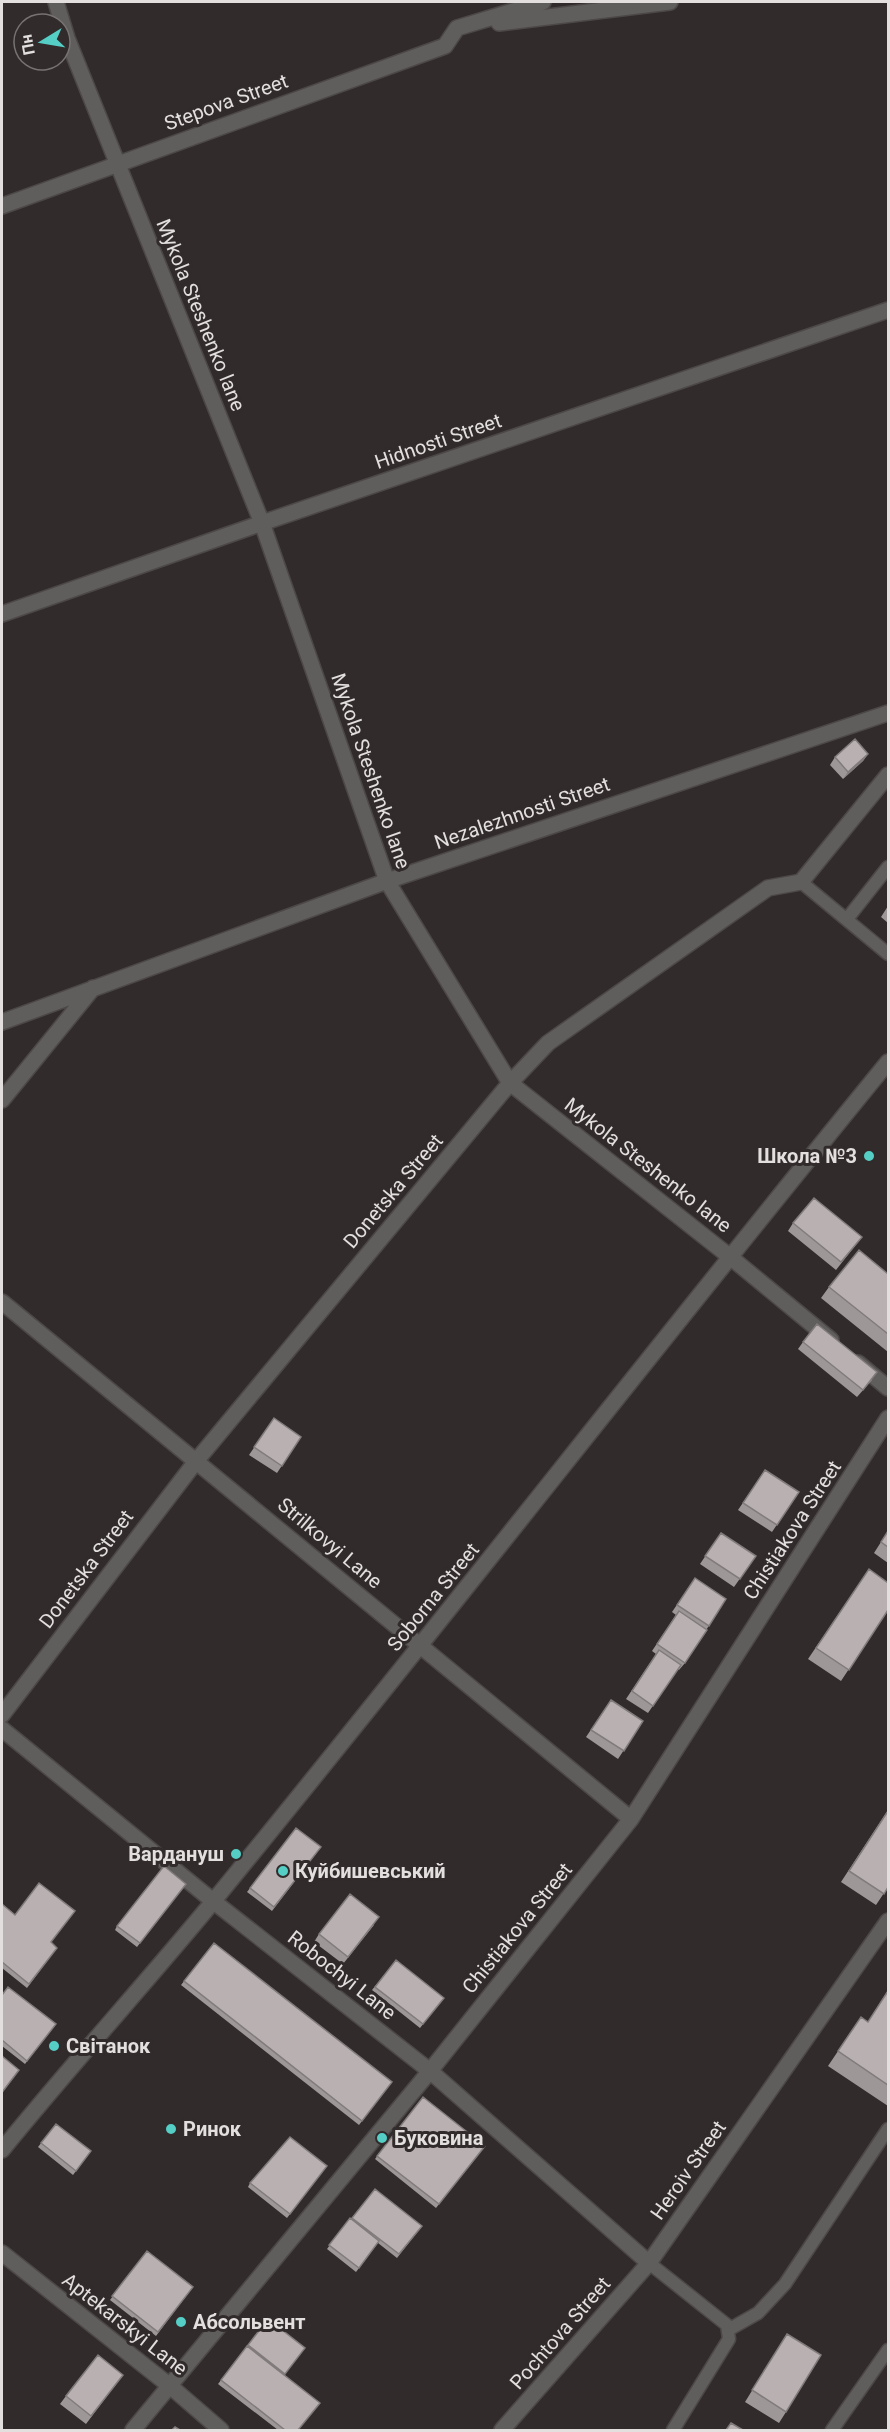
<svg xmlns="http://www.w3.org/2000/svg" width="890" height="2432" font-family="Roboto,sans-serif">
	<rect width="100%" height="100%" fill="#312b2b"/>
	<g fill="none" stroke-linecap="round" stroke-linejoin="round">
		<defs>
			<path id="lane" d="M 801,882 L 888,954
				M 847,919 L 888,867
				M 649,2263 L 727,2325 L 729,2339 L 673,2430
				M 728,2330 L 758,2313 L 785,2284 L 888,2129
				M 832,2430 L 888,2350"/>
			<path id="street" d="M 56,2 L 67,38 L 262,523 L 387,881 L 510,1083 L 729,1256 L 831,1340
				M 499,23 L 670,2
				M 2,206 L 445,46 L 457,28 L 543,2
				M 2,614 L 262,523 L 888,310
				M 2,1022 L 387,881 L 888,713
				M 2,1100 L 93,988
				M 2,1302 L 631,1819
				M 858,1363 L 888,1388
				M 2,1715 L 197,1460 L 510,1083 L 548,1043 L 768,888 L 801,882 L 888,775
				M 2,1729 L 213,1901 L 430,2071 L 649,2263
				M 2,2150 C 71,2065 146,1983 216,1898 C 443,1621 662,1338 888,1062
				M 2,2253 L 170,2386 L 221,2430
				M 133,2430 L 430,2071 L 631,1819 L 888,1418
				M 502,2430 L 649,2263 L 888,1921"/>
		</defs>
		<!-- lane casing -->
		<use href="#lane" stroke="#4d4848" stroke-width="15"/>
		<!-- street casing -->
		<use href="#street" stroke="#4d4848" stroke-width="18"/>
		<!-- lane -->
		<use href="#lane" stroke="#605d5d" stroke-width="12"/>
		<!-- street -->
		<use href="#street" stroke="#605d5d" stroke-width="15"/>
	</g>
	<!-- wall -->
	<path fill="#9e9798" d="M 868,754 L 863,761 L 843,779 L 830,765 L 835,757 Z
		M 888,906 L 888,923 L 881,917 Z
		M 793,1223 L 862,1237 L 836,1270 L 788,1231 Z
		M 888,1274 L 888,1352 L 821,1298 L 829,1287 Z
		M 803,1342 L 872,1380 L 857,1397 L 798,1349 Z
		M 274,1418 L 301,1437 L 277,1473 L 249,1455 Z
		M 765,1470 L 799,1492 L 772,1532 L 738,1510 Z
		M 888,1531 L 888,1563 L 874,1553 Z
		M 721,1533 L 756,1556 L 734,1587 L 700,1564 Z
		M 869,1569 L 888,1610 L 841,1681 L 808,1659 Z
		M 695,1578 L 726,1599 L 685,1663 L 679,1670 L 678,1669 L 648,1713 L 626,1699 L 656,1654 L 652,1651 L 676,1615 L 672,1612 Z
		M 611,1700 L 643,1721 L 618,1759 L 586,1737 Z
		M 888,1810 L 888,1887 L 876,1905 L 841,1882 Z
		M 296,1828 L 321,1847 L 272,1911 L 247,1892 Z
		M 186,1884 L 137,1947 L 115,1930 L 117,1926 Z
		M 2,1904 L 57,1948 L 27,1988 L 2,1968 Z
		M 374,1925 L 343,1964 L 314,1942 L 319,1934 Z
		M 214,1943 L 392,2082 L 359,2125 L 181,1985 Z
		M 396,1960 L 444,1998 L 420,2028 L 372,1990 Z
		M 888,1990 L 888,2106 L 828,2066 L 861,2017 L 868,2022 Z
		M 2,1995 L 56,2024 L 25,2064 L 2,2046 Z
		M 423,2097 L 485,2146 L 436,2208 L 375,2159 Z
		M 56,2124 L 91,2151 L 73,2175 L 38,2147 Z
		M 327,2166 L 287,2218 L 248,2187 L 250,2183 Z
		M 375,2189 L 422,2226 L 397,2258 L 378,2243 L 356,2272 L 327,2249 L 350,2218 L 351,2219 Z
		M 147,2251 L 193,2287 L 156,2336 L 110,2300 Z
		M 268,2319 L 305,2348 L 284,2375 L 299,2430 L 278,2430 L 218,2384 Z
		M 787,2334 L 786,2412 L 779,2423 L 745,2402 Z
		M 123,2375 L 86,2424 L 60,2404 L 66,2396 Z"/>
	<!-- shaded-wall -->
	<path fill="#817b7c" d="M 868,754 L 863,761 L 843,779 L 848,772 Z"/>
	<!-- building -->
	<path fill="#b8b0b1" stroke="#817b7c" stroke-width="1.5" d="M 855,739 L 868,754 L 848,772 L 835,757 Z
		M 814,1198 L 862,1237 L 841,1262 L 793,1223 Z
		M 859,1250 L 888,1274 L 888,1334 L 829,1287 Z
		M 817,1324 L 877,1372 L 863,1390 L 803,1342 Z
		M 274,1418 L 301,1437 L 282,1466 L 254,1447 Z
		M 765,1470 L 799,1492 L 777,1525 L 743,1503 Z
		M 888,1531 L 888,1547 L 881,1542 Z
		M 721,1533 L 756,1556 L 740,1579 L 705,1556 Z
		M 869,1569 L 888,1583 L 888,1610 L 849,1670 L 816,1648 Z
		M 695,1578 L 726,1599 L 709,1626 L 677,1605 Z
		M 679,1611 L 707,1630 L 685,1663 L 657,1644 Z
		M 659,1650 L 681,1665 L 653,1706 L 632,1691 Z
		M 611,1700 L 643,1721 L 624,1751 L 591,1730 Z
		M 888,1811 L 888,1887 L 884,1894 L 849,1871 Z
		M 296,1828 L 321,1847 L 274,1907 L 250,1888 Z
		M 164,1866 L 186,1884 L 140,1943 L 117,1926 Z
		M 39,1883 L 75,1911 L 51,1942 L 57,1948 L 29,1984 L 2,1962 L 2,1904 L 15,1915 Z
		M 350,1894 L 379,1917 L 348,1957 L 319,1934 Z
		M 214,1943 L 392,2082 L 362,2121 L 184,1981 Z
		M 396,1960 L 444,1998 L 423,2024 L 375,1987 Z
		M 8,1987 L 56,2024 L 27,2061 L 2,2040 L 2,1995 Z
		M 888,1991 L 888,2085 L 838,2051 L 861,2017 L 868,2022 Z
		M 2,2056 L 19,2070 L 3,2091 L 2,2090 Z
		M 423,2097 L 485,2146 L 439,2204 L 377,2156 Z
		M 56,2124 L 91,2151 L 76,2171 L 41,2143 Z
		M 290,2137 L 327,2166 L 290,2214 L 250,2183 Z
		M 375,2189 L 422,2226 L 399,2254 L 352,2218 Z
		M 350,2218 L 379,2241 L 359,2268 L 329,2245 Z
		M 147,2251 L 193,2287 L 158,2332 L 112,2296 Z
		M 268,2319 L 305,2348 L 285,2374 L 248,2345 Z
		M 787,2334 L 821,2355 L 786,2412 L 752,2390 Z
		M 247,2346 L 320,2403 L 298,2430 L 285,2430 L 221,2380 Z
		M 98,2355 L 123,2375 L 91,2416 L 66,2396 Z
		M 731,2423 L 743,2430 L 726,2430 Z
		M 175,2427 L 180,2430 L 172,2430 Z"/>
	<!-- markers -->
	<g fill="#55cec6" stroke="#312b2b" stroke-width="2">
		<circle cx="869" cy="1156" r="6"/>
		<circle cx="236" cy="1854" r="6"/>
		<circle cx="283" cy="1871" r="6"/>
		<circle cx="54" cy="2046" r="6"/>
		<circle cx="171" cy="2129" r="6"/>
		<circle cx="382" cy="2138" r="6"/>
		<circle cx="181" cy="2322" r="6"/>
	</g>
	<g text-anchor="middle" stroke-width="6" stroke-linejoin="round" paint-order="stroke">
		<!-- street labels -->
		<g font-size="20" fill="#e3dfdf" stroke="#312b2b">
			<text transform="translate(226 102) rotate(-20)" y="7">Stepova Street</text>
			<text transform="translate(201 315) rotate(68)" y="7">Mykola Steshenko lane</text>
			<text transform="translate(438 441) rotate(-19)" y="7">Hidnosti Street</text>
			<text transform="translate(371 771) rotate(71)" y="7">Mykola Steshenko lane</text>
			<text transform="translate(522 813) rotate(-19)" y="7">Nezalezhnosti Street</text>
			<text transform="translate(648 1165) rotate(38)" y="7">Mykola Steshenko lane</text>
			<text transform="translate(393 1191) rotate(-50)" y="7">Donetska Street</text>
			<text transform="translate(792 1530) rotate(-57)" y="7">Chistiakova Street</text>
			<text transform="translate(330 1543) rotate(40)" y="7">Strilkovyi Lane</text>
			<text transform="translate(86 1569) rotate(-53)" y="7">Donetska Street</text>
			<text transform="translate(433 1597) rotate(-51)" y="7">Soborna Street</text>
			<text transform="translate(517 1928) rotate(-51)" y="7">Chistiakova Street</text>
			<text transform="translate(342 1975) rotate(38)" y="7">Robochyi Lane</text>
			<text transform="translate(688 2170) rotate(-55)" y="7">Heroiv Street</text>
			<text transform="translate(125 2324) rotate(38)" y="7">Aptekarskyi Lane</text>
			<text transform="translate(560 2333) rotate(-49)" y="7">Pochtova Street</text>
		</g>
		<!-- poi labels -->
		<g font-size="20" font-weight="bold" fill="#e3dfdf" stroke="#312b2b" text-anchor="start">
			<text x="857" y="1163" text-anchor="end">Школа №3</text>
			<text x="224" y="1861" text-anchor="end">Вардануш</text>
			<text x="295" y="1878">Куйбишевський</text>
			<text x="66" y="2053">Світанок</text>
			<text x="183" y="2136">Ринок</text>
			<text x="394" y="2145">Буковина</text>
			<text x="193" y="2329">Абсольвент</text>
		</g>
	</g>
	<!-- border -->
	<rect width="890" height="2432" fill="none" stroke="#e3dfdf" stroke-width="6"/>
	<!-- north arrow -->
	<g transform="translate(42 42) rotate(259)"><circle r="28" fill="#312b2b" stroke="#787373" stroke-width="1.5"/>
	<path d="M0-4.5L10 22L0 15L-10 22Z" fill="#55cec6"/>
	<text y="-9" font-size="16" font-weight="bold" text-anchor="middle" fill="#e3dfdf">Пн</text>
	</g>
</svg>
